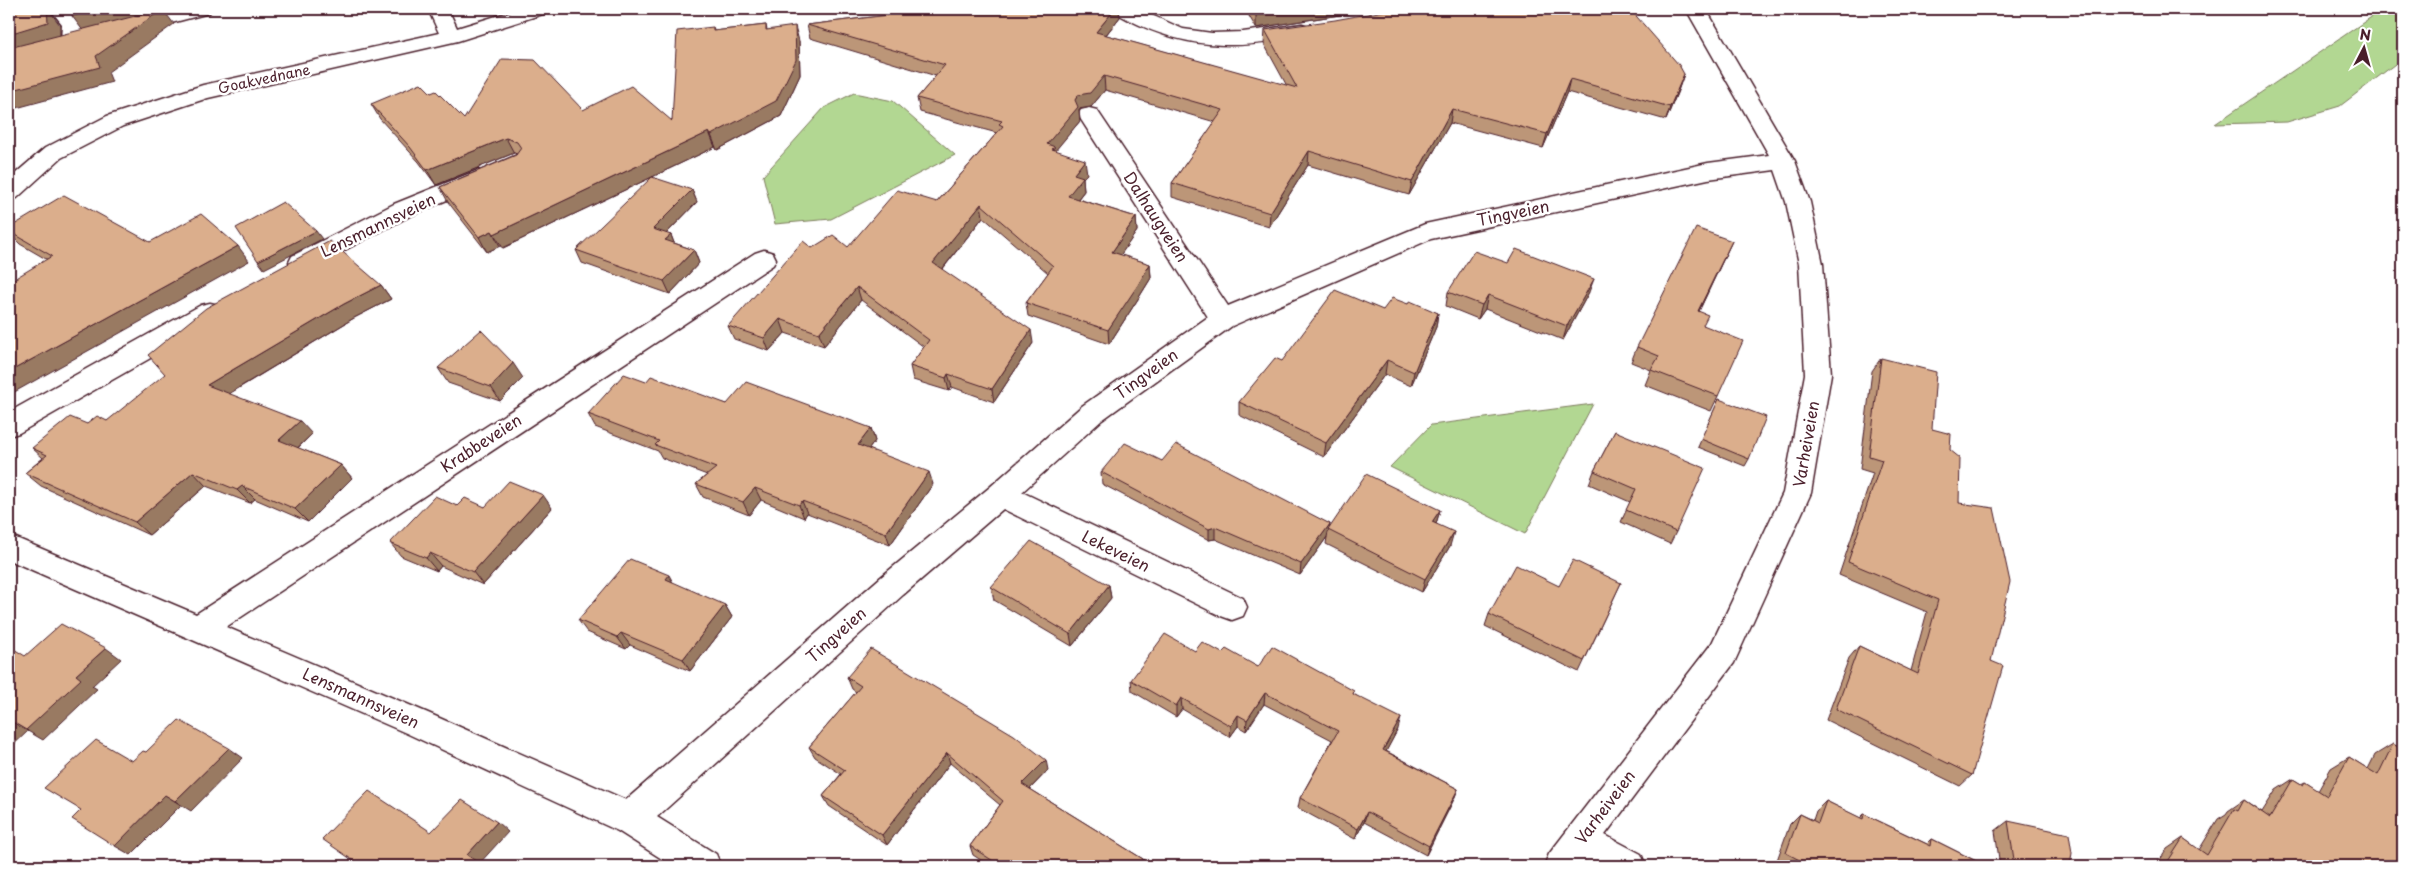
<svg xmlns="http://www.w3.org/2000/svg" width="2412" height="875" font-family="'Playpen Sans',sans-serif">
	<rect width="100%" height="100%" fill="#fff"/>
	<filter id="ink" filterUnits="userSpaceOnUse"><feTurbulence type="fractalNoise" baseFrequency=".02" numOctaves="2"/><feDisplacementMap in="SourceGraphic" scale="10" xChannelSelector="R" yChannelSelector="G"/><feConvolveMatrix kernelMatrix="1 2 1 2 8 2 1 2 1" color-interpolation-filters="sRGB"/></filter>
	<g filter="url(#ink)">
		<!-- green -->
		<path fill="#b2d792" stroke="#7e7b5e" d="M 2383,9 L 2403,9 L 2403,58 L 2340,106 L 2287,122 L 2215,124 Z
			M 854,93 L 893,101 L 955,155 L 831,219 L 775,224 L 763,176 L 824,108 Z
			M 1593,404 L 1525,534 L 1390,467 L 1431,425 Z"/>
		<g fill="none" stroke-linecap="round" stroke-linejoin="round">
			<defs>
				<path id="minor" d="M 50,9 L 71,9 C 80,19 89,34 79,47 L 72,49 L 65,47 L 61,43 L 62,24 Z
					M 179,9 L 212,9 L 209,13 L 134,33 L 127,31 L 124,27 L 127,23 Z
					M 428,9 L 448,9 L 457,28 L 519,9 L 549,9 L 546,13 L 458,41 L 208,98 L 123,126 L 61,158 L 17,198 L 9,200 L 9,179 L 45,148 L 107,116 L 203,85 L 439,33 Z
					M 1113,9 L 1138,9 L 1183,29 L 1212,33 L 1243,32 L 1302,24 L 1309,26 L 1312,30 L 1309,34 C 1237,52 1181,50 1116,13 Z
					M 1686,9 L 1706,9 L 1795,161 L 1810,202 L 1823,264 L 1831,374 L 1811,493 L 1734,663 L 1605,835 L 1641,854 L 1646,866 L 1595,866 L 1586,861 L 1582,866 L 1544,866 L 1549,854 L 1712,643 L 1783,493 L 1805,374 L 1799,264 L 1786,202 L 1775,170 L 1708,179 L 1431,239 L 1232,326 L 1102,420 L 1022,492 L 1243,598 L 1247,607 L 1243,616 L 1232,620 L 1221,616 L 1003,509 L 903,595 L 657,817 L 716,854 L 721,866 L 673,866 L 618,831 L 406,733 L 9,560 L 9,535 L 196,614 L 755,253 L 764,250 L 773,253 L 776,259 L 773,265 L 226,627 L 428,713 L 626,800 L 881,577 L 990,487 L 1082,406 L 1208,317 L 1078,115 L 1081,110 L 1089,108 L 1097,110 L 1228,306 L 1425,224 L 1708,163 L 1769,155 Z
					M 478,170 L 486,173 L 490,178 L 486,183 L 410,216 L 310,268 L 301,271 L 292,268 L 289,262 L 292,256 L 394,204 Z
					M 210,303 L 219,305 L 223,312 L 219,319 L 19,433 L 9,436 L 9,412 L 201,305 Z"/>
			</defs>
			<!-- minor casing -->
			<use href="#minor" stroke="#4a1f2b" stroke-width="3"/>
			<!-- minor -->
			<use href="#minor" fill="#fff" fill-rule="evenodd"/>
		</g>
		<!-- wall -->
		<path fill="#bc9678" stroke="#4a1f2b" d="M 887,9 L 1119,9 L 1120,17 L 1106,35 L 1287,86 L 1264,44 L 1265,30 L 1684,74 L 1679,88 L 1666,120 L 1567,92 L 1543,148 L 1450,123 L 1409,195 L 1308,165 L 1269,227 L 1172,197 L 1172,183 L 1215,122 L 1105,90 L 1091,107 L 1079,109 L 1079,110 L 1080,121 L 1055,150 L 1087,174 L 1083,178 L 1084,191 L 1078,199 L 1136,217 L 1137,231 L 1120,255 L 1150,264 L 1151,278 L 1138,299 L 1109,344 L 1028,316 L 1026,303 L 1048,273 L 983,217 L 942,270 L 1033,343 L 994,402 L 952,387 L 949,391 L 913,380 L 910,366 L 924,347 L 861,300 L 824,346 L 785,333 L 769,351 L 734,339 L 728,326 L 812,248 L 848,247 L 937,202 L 997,133 L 920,112 L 917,98 L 936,76 L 810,38 L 807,25 L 888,15 Z
			M 1245,9 L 1378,9 L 1256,28 Z
			M 766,25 L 767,30 L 799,41 L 800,75 L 781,116 L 717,150 L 715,147 L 503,248 L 500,246 L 487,252 L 448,202 L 440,187 L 517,154 L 514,153 L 436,185 L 419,162 L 380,119 L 371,104 L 431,93 L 464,119 L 583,110 L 672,121 L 713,27 L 714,31 Z
			M 692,190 L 697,202 L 666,234 L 671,235 L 674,243 L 694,250 L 699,263 L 670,294 L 582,263 L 576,250 Z
			M 9,228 L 150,242 L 249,261 L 46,259 L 20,244 L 9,233 Z
			M 1725,256 L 1699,311 L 1703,325 L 1718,396 L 1711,411 L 1645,385 L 1651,370 L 1631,362 L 1637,347 Z
			M 381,285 L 391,299 L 354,318 L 229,394 L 312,434 L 298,448 L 341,465 L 352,478 L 308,522 L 255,499 L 250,503 L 206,486 L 149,535 L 41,486 L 25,473 L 43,458 L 32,448 L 87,424 L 107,421 Z
			M 1448,292 L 1589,292 L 1563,340 L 1485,309 L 1478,319 L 1446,306 Z
			M 1408,304 L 1438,313 L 1436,327 L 1411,386 L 1385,374 L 1324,457 L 1239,415 L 1239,402 L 1282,361 L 1383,310 Z
			M 1881,358 L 1932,429 L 1950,450 L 1959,503 L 1991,661 L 1972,775 L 1960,786 L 1826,720 L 1849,658 L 1859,646 L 1911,671 L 1927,612 L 1839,575 L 1873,473 L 1860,469 L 1872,371 Z
			M 438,368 L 523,378 L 500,401 L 448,383 Z
			M 646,382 L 727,404 L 871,428 L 875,441 L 869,449 L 933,484 L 890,545 L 807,513 L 804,518 L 761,500 L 749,515 L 703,497 L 696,484 L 707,475 L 662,458 L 658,451 L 595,427 L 588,414 Z
			M 1719,399 L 1749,459 L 1745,466 L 1698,447 Z
			M 1615,431 L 1676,532 L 1670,544 L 1621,522 L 1630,502 L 1589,484 L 1594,471 Z
			M 1162,461 L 1330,524 L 1329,528 L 1440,510 L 1436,524 L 1450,546 L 1422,592 L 1326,544 L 1327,537 L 1300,575 L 1215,539 L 1209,540 L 1102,484 L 1101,472 Z
			M 457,506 L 485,507 L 552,508 L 483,585 L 441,566 L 437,571 L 401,556 L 390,543 Z
			M 1621,583 L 1579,672 L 1485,626 L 1489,614 L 1559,586 Z
			M 1109,585 L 1111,598 L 1072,646 L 994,600 L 991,587 Z
			M 725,605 L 732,617 L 690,671 L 630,645 L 626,649 L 587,632 L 578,620 Z
			M 1195,651 L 1222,653 L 1258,667 L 1354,694 L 1398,729 L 1386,751 L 1458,789 L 1454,799 L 1426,855 L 1364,822 L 1355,839 L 1298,808 L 1300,798 L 1332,740 L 1264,704 L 1246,731 L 1238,726 L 1230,737 L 1182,709 L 1176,717 L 1132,691 L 1131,680 Z
			M 847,677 L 1048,770 L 1030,789 L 1143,859 L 1144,866 L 990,866 L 973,855 L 970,846 L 1000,805 L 950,763 L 887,845 L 829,806 L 823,796 L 841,774 L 815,757 L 809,747 L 856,692 L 852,689 Z
			M 2393,744 L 2401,748 L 2403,744 L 2403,866 L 2156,866 L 2167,849 L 2183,838 L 2199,850 L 2218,819 L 2226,814 L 2228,811 L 2244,800 L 2262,812 L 2276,790 L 2293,779 L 2301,784 L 2305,782 L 2318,791 L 2331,768 L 2349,757 L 2368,769 L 2375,755 Z
			M 1826,801 L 1860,818 L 1864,814 L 1927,844 L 1932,839 L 1986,866 L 1783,866 L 1776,863 L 1790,824 L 1800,814 L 1813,820 L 1816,811 Z
			M 2008,821 L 2070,866 L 2000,866 L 1995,831 Z"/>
		<!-- shaded-wall -->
		<path fill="#997a62" stroke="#4a1f2b" d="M 47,9 L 49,9 L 49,10 L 60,25 L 60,38 L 9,53 L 9,34 Z
			M 102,9 L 172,9 L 164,11 L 174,24 L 108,72 L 112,82 L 9,110 L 9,91 L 84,32 L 72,16 Z
			M 1115,9 L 1119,9 L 1120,17 L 1097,46 L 1096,32 Z
			M 1292,9 L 1378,9 L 1256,28 L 1256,14 Z
			M 795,26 L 799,41 L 800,75 L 781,116 L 717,150 L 711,135 Z
			M 1684,74 L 1679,88 L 1666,120 L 1670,107 Z
			M 1104,76 L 1105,90 L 1091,107 L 1079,109 L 1079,110 L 1080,121 L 1055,151 L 1056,160 L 1047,144 L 1078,95 Z
			M 1570,79 L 1567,92 L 1543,148 L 1547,134 Z
			M 1452,109 L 1450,123 L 1409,195 L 1412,182 Z
			M 709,132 L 715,147 L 503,248 L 494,234 Z
			M 506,138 L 514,153 L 436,185 L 427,170 Z
			M 1309,151 L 1308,165 L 1269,227 L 1270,213 Z
			M 1085,160 L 1087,174 L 1083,178 L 1084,191 L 1069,210 L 1068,196 L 1074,174 Z
			M 692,190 L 697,202 L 658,242 L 653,229 Z
			M 981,204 L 983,217 L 936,277 L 933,263 Z
			M 1136,217 L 1137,231 L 1113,266 L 1112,252 Z
			M 316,231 L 322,239 L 264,269 L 258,261 Z
			M 492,231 L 500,246 L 487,252 L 479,237 Z
			M 671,235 L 676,248 L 665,240 Z
			M 1732,241 L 1725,256 L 1692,326 L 1698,311 Z
			M 238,246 L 249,261 L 9,395 L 9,372 Z
			M 694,250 L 699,263 L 670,294 L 664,281 Z
			M 1150,264 L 1151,278 L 1138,299 L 1109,344 L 1108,330 Z
			M 1594,279 L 1589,292 L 1563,340 L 1567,326 Z
			M 381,285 L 391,299 L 354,318 L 220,399 L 207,385 L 344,304 Z
			M 857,287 L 861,300 L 824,346 L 819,333 Z
			M 1488,295 L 1485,309 L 1478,319 L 1482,305 Z
			M 1438,313 L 1436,327 L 1411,386 L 1414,372 Z
			M 780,319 L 785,333 L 769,351 L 764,338 Z
			M 1031,330 L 1033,343 L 994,402 L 992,389 Z
			M 1387,360 L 1385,374 L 1324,457 L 1326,443 Z
			M 513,363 L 523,378 L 500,401 L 491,387 Z
			M 948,374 L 952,387 L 949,391 L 946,378 Z
			M 300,421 L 312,434 L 291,454 L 279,440 Z
			M 871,428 L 875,441 L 862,458 L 858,445 Z
			M 341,465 L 352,478 L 308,522 L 295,509 Z
			M 193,472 L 206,486 L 149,535 L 135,522 Z
			M 929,472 L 933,484 L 890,545 L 886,533 Z
			M 242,486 L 255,499 L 250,503 L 237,490 Z
			M 755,488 L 761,500 L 749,515 L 743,502 Z
			M 543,495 L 552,508 L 483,585 L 473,572 Z
			M 802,501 L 807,513 L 804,518 L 799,505 Z
			M 1440,510 L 1436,524 L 1432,522 Z
			M 1330,524 L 1327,537 L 1300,575 L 1301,564 Z
			M 1215,527 L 1215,539 L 1209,540 L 1209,529 Z
			M 1454,532 L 1450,546 L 1422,592 L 1425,579 Z
			M 430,553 L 441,566 L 437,571 L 426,558 Z
			M 669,575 L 676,588 L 666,579 Z
			M 1109,585 L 1111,598 L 1072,646 L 1070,634 Z
			M 725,605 L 732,617 L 690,671 L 683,659 Z
			M 621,633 L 630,645 L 626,649 L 617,637 Z
			M 106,648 L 121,659 L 92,686 L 97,689 L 43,740 L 26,730 L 76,675 Z
			M 1265,693 L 1264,704 L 1246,731 L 1247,720 Z
			M 1181,698 L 1182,709 L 1176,717 L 1176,706 Z
			M 1238,715 L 1238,726 L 1230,737 L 1231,726 Z
			M 1401,718 L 1398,729 L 1381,761 L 1383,750 Z
			M 11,721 L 28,731 L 9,749 L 9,723 Z
			M 229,748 L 243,758 L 191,811 L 175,801 Z
			M 947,753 L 950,763 L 887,845 L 882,835 Z
			M 1046,760 L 1048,770 L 1025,794 L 1022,784 Z
			M 1458,789 L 1454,799 L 1426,855 L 1429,846 Z
			M 165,795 L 181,805 L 131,855 L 115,846 Z
			M 1367,812 L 1364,822 L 1355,839 L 1358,829 Z
			M 497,822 L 508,832 L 478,865 L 467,855 Z
			M 1143,859 L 1144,866 L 1139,866 Z"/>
		<!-- building -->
		<path fill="#dbae8c" stroke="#4a1f2b" d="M 9,9 L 47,9 L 48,22 L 9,34 Z
			M 72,9 L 102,9 L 72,16 Z
			M 163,9 L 96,56 L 100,67 L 9,91 L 9,48 Z
			M 887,9 L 1115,9 L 1096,32 L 1297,88 L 1265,30 L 1335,20 L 1395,9 L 1630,9 L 1679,65 L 1684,74 L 1670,107 L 1570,79 L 1547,134 L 1452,109 L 1412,182 L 1309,151 L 1270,213 L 1172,183 L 1223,110 L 1104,76 L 1090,93 L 1078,95 L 1075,100 L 1078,107 L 1047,144 L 1055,147 L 1052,149 L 1085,160 L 1074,174 L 1083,177 L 1068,196 L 1136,217 L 1112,252 L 1150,264 L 1138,285 L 1108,330 L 1026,303 L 1053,266 L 981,204 L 933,263 L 1031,330 L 992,389 L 948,374 L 946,378 L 910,366 L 929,340 L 857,287 L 819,333 L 780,319 L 764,338 L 728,326 L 803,241 L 812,248 L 833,235 L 848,247 L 897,190 L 937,202 L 1003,126 L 999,124 L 1002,121 L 917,98 L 945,65 L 807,25 L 888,15 Z
			M 1253,9 L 1292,9 L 1256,14 Z
			M 766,25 L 766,30 L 795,26 L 796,60 L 776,101 L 711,135 L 709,132 L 494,234 L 492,231 L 479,237 L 440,187 L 516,155 L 521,148 L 517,142 L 506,138 L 427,170 L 410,147 L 371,104 L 421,83 L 431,93 L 436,91 L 464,119 L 502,59 L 535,60 L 583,110 L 631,86 L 672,121 L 677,31 L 713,27 L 713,31 Z
			M 652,177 L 692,190 L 653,229 L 671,235 L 665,240 L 694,250 L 664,281 L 576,250 Z
			M 64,195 L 150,242 L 201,214 L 238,246 L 9,372 L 9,282 L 52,256 L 9,231 L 9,228 Z
			M 283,202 L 316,231 L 258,261 L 236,228 Z
			M 1696,228 L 1732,241 L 1698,311 L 1708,315 L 1703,325 L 1743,341 L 1718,396 L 1651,370 L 1659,356 L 1637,347 Z
			M 330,241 L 381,285 L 344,304 L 207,385 L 300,421 L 279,440 L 341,465 L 295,509 L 242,486 L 237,490 L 193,472 L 135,522 L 25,473 L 47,455 L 32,448 L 70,417 L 87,424 L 97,416 L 107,421 L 165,374 L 148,355 L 206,308 Z
			M 1516,249 L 1594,279 L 1567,326 L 1488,295 L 1482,305 L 1448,292 L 1474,251 L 1508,263 Z
			M 1335,290 L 1383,310 L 1392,298 L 1408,304 L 1410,301 L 1438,313 L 1414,372 L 1387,360 L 1326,443 L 1239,402 L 1275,358 L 1282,361 Z
			M 481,330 L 513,363 L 491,387 L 438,368 Z
			M 1881,358 L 1936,372 L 1932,429 L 1951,434 L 1950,450 L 1960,458 L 1959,503 L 1994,508 L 2010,582 L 1991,661 L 2003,666 L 1972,775 L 1836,709 L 1859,646 L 1918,674 L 1938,600 L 1848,562 L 1882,460 L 1869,456 Z
			M 624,374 L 646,382 L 651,376 L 727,404 L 746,382 L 871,428 L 858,445 L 929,472 L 886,533 L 802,501 L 799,505 L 755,488 L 743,502 L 696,484 L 716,468 L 655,445 L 659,441 L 588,414 Z
			M 1719,399 L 1766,417 L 1749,459 L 1701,439 Z
			M 1615,431 L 1705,468 L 1676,532 L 1626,510 L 1636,489 L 1594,471 Z
			M 1125,443 L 1162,461 L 1176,444 L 1330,524 L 1301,564 L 1215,527 L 1209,529 L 1101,472 Z
			M 1366,474 L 1440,510 L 1432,522 L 1454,532 L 1425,579 L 1328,530 Z
			M 509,481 L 543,495 L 473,572 L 430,553 L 426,558 L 390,543 L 435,496 L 457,506 L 465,498 L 485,507 Z
			M 1031,541 L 1109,585 L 1070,634 L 991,587 Z
			M 630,559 L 669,575 L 666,579 L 725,605 L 683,659 L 621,633 L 617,637 L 578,620 Z
			M 1573,560 L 1621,583 L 1584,661 L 1489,614 L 1516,565 L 1559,586 Z
			M 61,624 L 106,648 L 76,675 L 81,679 L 26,730 L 11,721 L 9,723 L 9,646 L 25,656 Z
			M 1165,634 L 1195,651 L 1202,642 L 1222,653 L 1226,649 L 1258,667 L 1272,646 L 1354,691 L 1353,694 L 1401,718 L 1383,750 L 1458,789 L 1429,846 L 1367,812 L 1358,829 L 1300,798 L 1338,731 L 1265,693 L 1247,720 L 1238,715 L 1231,726 L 1181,698 L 1176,706 L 1131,680 Z
			M 871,649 L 1014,735 L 1046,760 L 1022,784 L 1143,859 L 1139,866 L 1028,866 L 1025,864 L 1024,866 L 1001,866 L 970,846 L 1003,801 L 947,753 L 882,835 L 823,796 L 845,770 L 809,747 L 861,686 L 847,677 Z
			M 179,720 L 229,748 L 175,801 L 165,795 L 115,846 L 72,819 L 81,810 L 44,788 L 96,740 L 132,761 L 143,751 L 146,752 Z
			M 2393,744 L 2403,750 L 2403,866 L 2165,866 L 2183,838 L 2207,855 L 2234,809 L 2238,811 L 2244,800 L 2270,818 L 2293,779 L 2303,785 L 2305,782 L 2327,796 L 2349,757 L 2378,775 Z
			M 369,791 L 431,832 L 462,800 L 497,822 L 467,855 L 483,866 L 361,866 L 322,839 Z
			M 1826,801 L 1863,819 L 1864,814 L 1931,846 L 1932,839 L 1986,866 L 1811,866 L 1786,853 L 1800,814 L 1818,823 Z
			M 2008,821 L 2069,834 L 2072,853 L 2070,866 L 2015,866 Z"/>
	</g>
	<g text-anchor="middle" stroke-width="5" stroke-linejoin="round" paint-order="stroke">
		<!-- far-street labels -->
		<g font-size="14" fill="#4a1f2b" stroke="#fff">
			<text transform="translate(264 79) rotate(-12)" y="5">Goakvednane</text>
		</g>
		<!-- street labels -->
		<g font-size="16" fill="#4a1f2b" stroke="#fff">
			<text transform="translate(1513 213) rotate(-12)" y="6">Tingveien</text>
			<text transform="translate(1156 217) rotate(57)" y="6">Dalhaugveien</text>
			<text transform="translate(378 225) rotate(-26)" y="6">Lensmannsveien</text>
			<text transform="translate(1146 374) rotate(-36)" y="6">Tingveien</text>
			<text transform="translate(481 443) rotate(-33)" y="6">Krabbeveien</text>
			<text transform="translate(1806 444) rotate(-80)" y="6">Varheiveien</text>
			<text transform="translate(1116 551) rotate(26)" y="6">Lekeveien</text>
			<text transform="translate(836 635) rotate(-42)" y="6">Tingveien</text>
			<text transform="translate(361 698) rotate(24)" y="6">Lensmannsveien</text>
			<text transform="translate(1605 807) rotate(-53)" y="6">Varheiveien</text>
		</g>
	</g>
	<!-- margin -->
	<rect width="2412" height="875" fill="none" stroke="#fff" stroke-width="30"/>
	<rect x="15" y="15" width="2382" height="845" fill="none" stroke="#4a1f2b" stroke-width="2" filter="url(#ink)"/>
	<!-- north arrow -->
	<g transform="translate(2364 48) rotate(6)" stroke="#ffffff" stroke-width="4" paint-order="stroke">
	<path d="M0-4L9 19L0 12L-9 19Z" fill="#4a1f2b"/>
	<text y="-8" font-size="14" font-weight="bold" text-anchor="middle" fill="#4a1f2b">N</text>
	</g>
</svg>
